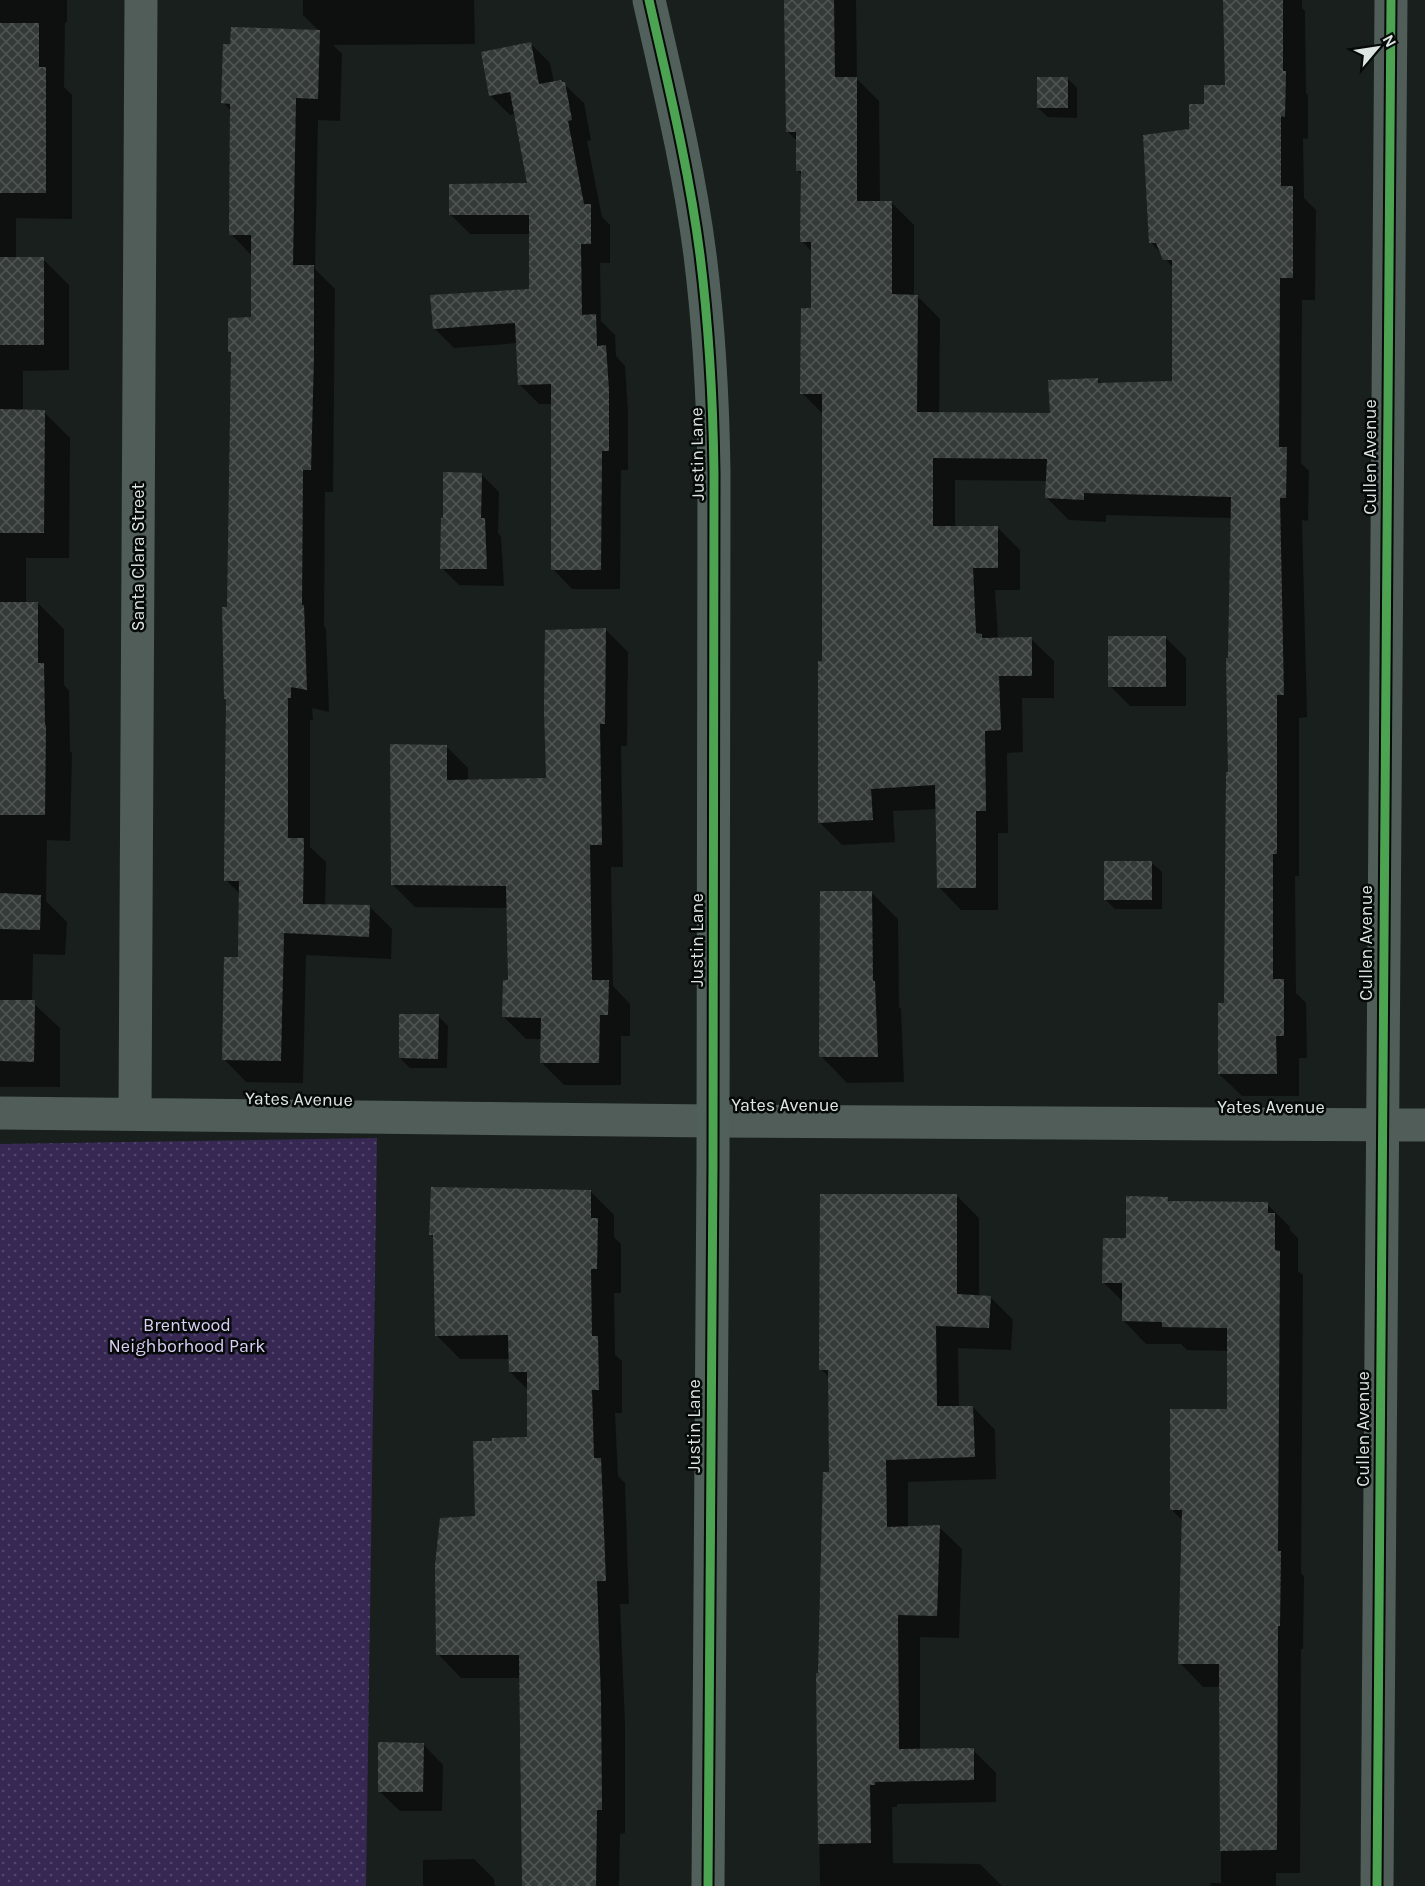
<svg xmlns="http://www.w3.org/2000/svg" width="1425" height="1886" font-family="Karla,sans-serif">
	<defs>
		<pattern id="park-dots" width="8" height="8" patternUnits="userSpaceOnUse" patternTransform="scale(1.5)"><rect width="8" height="8" fill="#362753"/><path d="M2 2h.1M6 6h.1" fill="none" stroke="#53466c" stroke-width="1.8" stroke-linecap="round"/></pattern>
		<pattern id="building-cross-hatch" width="8" height="8" patternUnits="userSpaceOnUse" patternTransform="scale(1.5)"><rect width="8" height="8" fill="#343a38"/><path d="M0 0l8 8M0 8l8-8" fill="none" stroke="#515655"/></pattern>
	</defs>
	<rect width="100%" height="100%" fill="#191f1d"/>
	<!-- park -->
	<path fill="url(#park-dots)" d="M 377,1138 L 366,1886 L 0,1886 L 0,1144 Z"/>
	<!-- shadow -->
	<path fill="#0007" d="M 0,0 L 67,0 L 67,22 L 65,23 L 64,87 L 72,95 L 72,219 L 16,218 L 16,259 L 43,259 L 69,285 L 69,370 L 23,371 L 23,411 L 44,412 L 70,438 L 69,558 L 26,558 L 26,603 L 38,603 L 64,629 L 64,685 L 69,691 L 70,751 L 72,753 L 70,841 L 47,840 L 46,901 L 67,922 L 65,955 L 33,954 L 32,1002 L 60,1028 L 60,1087 L 0,1087 Z
		M 303,0 L 474,0 L 475,44 L 333,45 L 342,54 L 340,121 L 318,120 L 315,269 L 335,289 L 333,492 L 325,492 L 324,626 L 326,629 L 329,712 L 312,708 L 313,720 L 310,720 L 310,847 L 326,862 L 325,906 L 370,907 L 392,929 L 391,959 L 306,955 L 303,1083 L 246,1082 L 224,1059 L 239,959 L 240,894 L 226,880 L 227,700 L 226,699 L 233,355 L 229,352 L 252,319 L 252,256 L 231,234 L 232,112 L 223,102 L 319,31 L 303,15 Z
		M 786,0 L 856,0 L 857,79 L 879,101 L 880,203 L 892,203 L 914,225 L 914,296 L 917,296 L 940,319 L 939,413 L 1052,414 L 1097,379 L 1102,384 L 1173,383 L 1174,269 L 1151,242 L 1191,130 L 1206,105 L 1227,87 L 1224,0 L 1302,0 L 1302,8 L 1305,11 L 1306,93 L 1308,95 L 1308,139 L 1303,138 L 1304,198 L 1316,210 L 1315,300 L 1302,300 L 1301,463 L 1309,471 L 1308,521 L 1302,520 L 1307,717 L 1299,718 L 1299,876 L 1295,876 L 1296,993 L 1306,1003 L 1307,1058 L 1299,1058 L 1299,1096 L 1242,1096 L 1219,1074 L 1225,1004 L 1232,518 L 1106,515 L 1106,522 L 1069,520 L 1046,497 L 1047,481 L 955,480 L 955,527 L 997,527 L 1020,550 L 1020,590 L 995,590 L 998,639 L 1031,639 L 1054,661 L 1054,698 L 1022,698 L 1023,752 L 1007,753 L 1008,833 L 998,833 L 998,910 L 961,910 L 939,887 L 937,809 L 893,811 L 895,842 L 842,845 L 819,822 L 824,662 L 823,414 L 802,393 L 812,309 L 812,252 L 802,241 L 802,175 L 798,171 L 798,142 L 787,131 Z
		M 531,44 L 550,63 L 554,83 L 564,84 L 584,103 L 591,140 L 587,141 L 602,217 L 610,225 L 610,263 L 600,263 L 601,321 L 615,335 L 616,356 L 625,366 L 628,411 L 628,470 L 621,470 L 620,589 L 572,589 L 553,569 L 553,404 L 539,404 L 520,385 L 518,343 L 454,348 L 434,328 L 531,291 L 531,234 L 470,234 L 451,215 L 529,184 L 516,114 L 510,115 L 490,95 Z
		M 1067,78 L 1077,88 L 1077,118 L 1048,117 L 1038,108 Z
		M 481,474 L 499,492 L 498,533 L 501,537 L 504,586 L 459,585 L 442,568 Z
		M 606,630 L 628,652 L 627,746 L 621,746 L 623,867 L 611,867 L 613,986 L 630,1004 L 630,1036 L 621,1036 L 621,1085 L 564,1085 L 542,1063 L 542,1039 L 526,1039 L 504,1017 L 510,981 L 508,908 L 415,907 L 393,885 L 446,746 L 468,768 L 468,781 L 548,779 Z
		M 1166,638 L 1186,658 L 1186,706 L 1130,706 L 1110,686 Z
		M 1152,863 L 1162,872 L 1162,909 L 1115,909 L 1105,899 Z
		M 872,893 L 898,919 L 899,1007 L 901,1009 L 904,1082 L 847,1083 L 821,1056 Z
		M 438,1016 L 448,1026 L 447,1068 L 410,1068 L 400,1058 Z
		M 590,1191 L 614,1215 L 614,1237 L 621,1244 L 621,1293 L 614,1293 L 615,1355 L 622,1361 L 622,1413 L 615,1413 L 618,1476 L 625,1483 L 629,1604 L 620,1604 L 625,1723 L 625,1833 L 620,1834 L 619,1886 L 524,1886 L 521,1678 L 461,1678 L 438,1654 L 477,1517 L 529,1439 L 528,1390 L 510,1372 L 510,1359 L 460,1359 L 436,1335 L 435,1238 L 431,1235 Z
		M 956,1195 L 979,1218 L 979,1297 L 990,1297 L 1013,1320 L 1011,1350 L 958,1348 L 959,1408 L 973,1407 L 995,1430 L 996,1479 L 908,1482 L 908,1528 L 939,1527 L 962,1549 L 959,1638 L 920,1637 L 920,1750 L 973,1750 L 996,1773 L 996,1802 L 897,1804 L 897,1807 L 892,1807 L 893,1863 L 980,1864 L 1002,1886 L 820,1886 L 817,1675 L 819,1675 L 830,1473 L 830,1378 L 821,1369 Z
		M 1168,1199 L 1172,1203 L 1267,1204 L 1290,1227 L 1290,1230 L 1298,1238 L 1298,1271 L 1303,1275 L 1301,1573 L 1304,1576 L 1303,1649 L 1301,1649 L 1300,1873 L 1276,1873 L 1276,1886 L 1211,1886 L 1210,1883 L 1221,1883 L 1221,1687 L 1203,1687 L 1180,1663 L 1183,1521 L 1172,1510 L 1228,1410 L 1229,1351 L 1187,1350 L 1181,1344 L 1146,1344 L 1123,1320 L 1123,1302 L 1104,1283 L 1127,1240 Z
		M 423,1744 L 443,1765 L 442,1811 L 400,1811 L 379,1791 Z
		M 474,1859 L 494,1879 L 495,1886 L 423,1886 L 423,1860 Z"/>
	<!-- building -->
	<path fill="url(#building-cross-hatch)" d="M 784,0 L 834,0 L 835,77 L 857,77 L 857,201 L 892,201 L 892,294 L 918,295 L 917,412 L 1050,413 L 1048,380 L 1098,378 L 1098,383 L 1172,381 L 1172,260 L 1163,260 L 1156,243 L 1149,243 L 1143,135 L 1189,129 L 1189,104 L 1204,104 L 1204,85 L 1225,85 L 1223,0 L 1283,0 L 1283,71 L 1286,71 L 1285,117 L 1281,116 L 1281,186 L 1293,186 L 1293,278 L 1280,278 L 1279,447 L 1287,447 L 1286,498 L 1280,498 L 1284,695 L 1277,695 L 1277,854 L 1273,854 L 1273,979 L 1284,979 L 1284,1036 L 1276,1036 L 1277,1074 L 1218,1074 L 1218,1003 L 1224,1003 L 1226,772 L 1228,772 L 1226,658 L 1228,658 L 1231,497 L 1084,493 L 1084,500 L 1045,498 L 1047,459 L 933,458 L 933,526 L 998,526 L 998,568 L 973,568 L 976,633 L 982,634 L 982,638 L 1032,637 L 1032,676 L 999,676 L 1001,730 L 985,731 L 986,811 L 976,811 L 976,888 L 937,888 L 935,785 L 871,789 L 873,820 L 818,823 L 818,661 L 822,661 L 822,394 L 800,394 L 801,308 L 811,308 L 811,242 L 800,242 L 801,171 L 796,171 L 796,132 L 786,132 Z
		M 0,23 L 39,23 L 39,67 L 46,67 L 46,193 L 0,193 Z
		M 231,27 L 320,30 L 318,99 L 296,98 L 293,265 L 314,265 L 314,356 L 311,470 L 303,470 L 302,605 L 304,605 L 307,690 L 291,687 L 291,698 L 288,698 L 288,838 L 304,838 L 303,904 L 370,905 L 369,937 L 284,933 L 281,1061 L 222,1060 L 224,957 L 238,957 L 239,881 L 224,881 L 226,699 L 224,699 L 222,607 L 227,607 L 231,352 L 228,352 L 228,318 L 251,317 L 251,235 L 229,235 L 230,104 L 221,103 L 223,44 L 230,44 Z
		M 531,42 L 539,84 L 561,80 L 562,82 L 565,82 L 572,120 L 568,121 L 584,204 L 591,204 L 591,244 L 581,244 L 582,315 L 596,314 L 597,346 L 606,345 L 609,390 L 609,451 L 602,451 L 601,570 L 551,570 L 551,384 L 518,385 L 515,323 L 433,329 L 430,295 L 529,289 L 529,215 L 449,215 L 449,184 L 527,183 L 510,92 L 489,96 L 481,52 Z
		M 1037,77 L 1068,77 L 1068,108 L 1037,108 Z
		M 0,257 L 44,257 L 44,345 L 0,345 Z
		M 0,409 L 45,410 L 44,533 L 0,533 Z
		M 443,472 L 482,473 L 481,518 L 485,518 L 487,569 L 440,569 L 441,518 L 443,518 Z
		M 0,602 L 38,602 L 38,663 L 44,663 L 45,725 L 46,725 L 45,815 L 0,815 Z
		M 606,628 L 605,724 L 600,724 L 602,845 L 590,845 L 592,980 L 609,980 L 608,1015 L 600,1015 L 599,1063 L 540,1063 L 541,1018 L 502,1017 L 503,980 L 508,980 L 506,886 L 391,885 L 390,744 L 447,745 L 447,780 L 546,778 L 544,710 L 545,630 Z
		M 1108,636 L 1166,636 L 1166,687 L 1108,687 Z
		M 1104,861 L 1152,861 L 1152,900 L 1104,900 Z
		M 820,891 L 872,891 L 873,981 L 875,981 L 878,1057 L 819,1057 Z
		M 0,893 L 41,895 L 40,930 L 0,929 Z
		M 0,1000 L 35,1000 L 34,1062 L 0,1061 Z
		M 399,1014 L 439,1014 L 438,1059 L 399,1058 Z
		M 431,1187 L 591,1190 L 591,1218 L 598,1218 L 597,1269 L 591,1269 L 592,1336 L 598,1336 L 599,1390 L 592,1390 L 594,1458 L 601,1458 L 606,1581 L 597,1581 L 601,1698 L 602,1810 L 597,1810 L 596,1886 L 522,1886 L 519,1655 L 436,1655 L 435,1565 L 440,1518 L 475,1516 L 473,1441 L 492,1441 L 492,1438 L 527,1437 L 527,1372 L 509,1372 L 508,1335 L 435,1336 L 433,1235 L 429,1235 Z
		M 820,1194 L 957,1194 L 957,1294 L 991,1296 L 989,1328 L 936,1326 L 937,1406 L 973,1406 L 975,1457 L 886,1460 L 887,1527 L 940,1525 L 937,1616 L 898,1615 L 899,1749 L 974,1748 L 974,1780 L 875,1782 L 875,1785 L 870,1785 L 871,1843 L 818,1844 L 816,1673 L 818,1673 L 823,1472 L 829,1472 L 828,1370 L 819,1370 Z
		M 1126,1196 L 1168,1197 L 1168,1201 L 1268,1202 L 1268,1213 L 1275,1213 L 1275,1250 L 1280,1251 L 1278,1551 L 1281,1551 L 1280,1626 L 1278,1626 L 1277,1850 L 1220,1851 L 1219,1664 L 1178,1664 L 1182,1510 L 1170,1510 L 1170,1409 L 1227,1409 L 1227,1328 L 1162,1327 L 1162,1322 L 1122,1321 L 1122,1283 L 1102,1283 L 1103,1238 L 1126,1238 Z
		M 378,1742 L 424,1743 L 423,1792 L 378,1792 Z"/>
	<g fill="none" stroke-linecap="round" stroke-linejoin="round">
		<!-- street -->
		<path stroke="#505d58" stroke-width="33" d="M 0,1113 L 713,1121 L 1425,1125
			M 135,1114 L 141,0
			M 1377,1886 L 1391,0"/>
		<!-- secondary -->
		<path stroke="#51605a" stroke-width="33" d="M 649,0 C 668,84 689,169 700,255 C 709,327 713,400 714,473 L 713,1166 L 708,1886"/>
		<defs>
			<path id="cycleway" d="M 649,0 C 668,84 689,169 700,255 C 709,327 713,400 714,473 L 713,1166 L 708,1886
				M 1377,1886 L 1391,0"/>
		</defs>
		<!-- cycleway casing -->
		<use href="#cycleway" stroke="#060a08" stroke-width="13"/>
		<!-- cycleway -->
		<use href="#cycleway" stroke="#4ca352" stroke-width="9"/>
	</g>
	<g text-anchor="middle" stroke-width="5" stroke-linejoin="round" paint-order="stroke">
		<!-- street labels -->
		<g font-size="18" fill="#dee6e3" stroke="#060a08">
			<text transform="translate(697 454) rotate(-91)" y="6">Justin Lane</text>
			<text transform="translate(1370 457) rotate(-90)" y="6">Cullen Avenue</text>
			<text transform="translate(138 557) rotate(-90)" y="6">Santa Clara Street</text>
			<text transform="translate(697 940) rotate(-90)" y="6">Justin Lane</text>
			<text transform="translate(1366 943) rotate(-90)" y="6">Cullen Avenue</text>
			<text transform="translate(299 1099) rotate(1)" y="6">Yates Avenue</text>
			<text x="785" y="1111">Yates Avenue</text>
			<text x="1271" y="1113">Yates Avenue</text>
			<text transform="translate(694 1426) rotate(-90)" y="6">Justin Lane</text>
			<text transform="translate(1363 1429) rotate(-90)" y="6">Cullen Avenue</text>
		</g>
		<!-- park labels -->
		<g font-size="18" fill="#dbcff8" stroke="#060a08">
			<text x="187" y="1331">Brentwood<tspan x="187" dy="21">Neighborhood Park</tspan></text>
		</g>
	</g>
	<!-- north arrow -->
	<g transform="translate(1377 48) rotate(61)" stroke="#060a08" stroke-width="4.5" paint-order="stroke">
	<path d="M0-4.5L10 22L0 15L-10 22Z" fill="#dee6e3"/>
	<text y="-9" font-size="16" font-weight="bold" text-anchor="middle" fill="#dee6e3">N</text>
	</g>
</svg>
